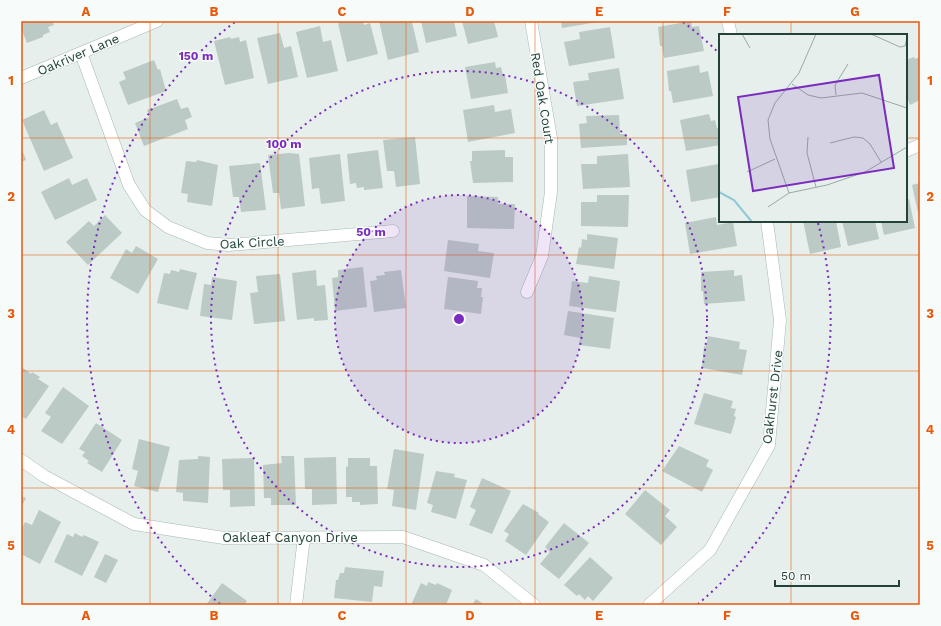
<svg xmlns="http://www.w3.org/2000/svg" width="941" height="626" font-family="'Work Sans',sans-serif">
	<rect width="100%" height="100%" fill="#e6efeb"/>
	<!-- building -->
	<path fill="#bbcac4" d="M 21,21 L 52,21 L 54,25 L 48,27 L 50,32 L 43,35 L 43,37 L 27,43 L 21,28 Z
		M 345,21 L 363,21 L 364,25 L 370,23 L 378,54 L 347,62 L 338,23 Z
		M 379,21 L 404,21 L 405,23 L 412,22 L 419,52 L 388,60 Z
		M 421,21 L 454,21 L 457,36 L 426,43 Z
		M 462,21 L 494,21 L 498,37 L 468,44 Z
		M 561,21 L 598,21 L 598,22 L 562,28 Z
		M 691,21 L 692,27 L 699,26 L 704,51 L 664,58 L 662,46 L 660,46 L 658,27 Z
		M 320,26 L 323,42 L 331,40 L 338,71 L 307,78 L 296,32 Z
		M 610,27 L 615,58 L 569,66 L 564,42 L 580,39 L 579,32 Z
		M 280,33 L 284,48 L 291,46 L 298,77 L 268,84 L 257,38 Z
		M 230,37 L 231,39 L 239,37 L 240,42 L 246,40 L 254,78 L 225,85 L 214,41 Z
		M 914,57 L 915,59 L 920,57 L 920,100 L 910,105 L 906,96 L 906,60 Z
		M 154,60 L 158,70 L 160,69 L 166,91 L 128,105 L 119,82 L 126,79 L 123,72 Z
		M 495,62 L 496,68 L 501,67 L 503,75 L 505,75 L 508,93 L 471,99 L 465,67 Z
		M 699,65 L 700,73 L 708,71 L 713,96 L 673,103 L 671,91 L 669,91 L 667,71 Z
		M 619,68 L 624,99 L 577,106 L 573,82 L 589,80 L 588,73 Z
		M 177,99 L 181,109 L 188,107 L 192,117 L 185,120 L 188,129 L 144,146 L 135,123 L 150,117 L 147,110 Z
		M 494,105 L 495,112 L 511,109 L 515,133 L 468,142 L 463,110 Z
		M 44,110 L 51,125 L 57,122 L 73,158 L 44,171 L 22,120 Z
		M 709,114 L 711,121 L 715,120 L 717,128 L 719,128 L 720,145 L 686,151 L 680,120 Z
		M 619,115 L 620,134 L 627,134 L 627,145 L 581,148 L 579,124 L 587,123 L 586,116 Z
		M 415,137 L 420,184 L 396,187 L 394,171 L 387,171 L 383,140 Z
		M 21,147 L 26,160 L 21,162 Z
		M 378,150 L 383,188 L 364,190 L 364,187 L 357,188 L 356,183 L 350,184 L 347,154 Z
		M 505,150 L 505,157 L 513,157 L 513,182 L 473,183 L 470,161 L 472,161 L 472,151 Z
		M 289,153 L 299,154 L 305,206 L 281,209 L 279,193 L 273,193 L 268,155 Z
		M 340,154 L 345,201 L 321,204 L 319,188 L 312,189 L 309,158 Z
		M 628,154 L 630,187 L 583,189 L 581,164 L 597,164 L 597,156 Z
		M 197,160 L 218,165 L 212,206 L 187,202 L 188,194 L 181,193 L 186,161 L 196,162 Z
		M 260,163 L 266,210 L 241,212 L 239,197 L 233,197 L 229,166 Z
		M 718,164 L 720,171 L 720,197 L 691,202 L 686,170 Z
		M 69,178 L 72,185 L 87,178 L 97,200 L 55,220 L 41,192 Z
		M 920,183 L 920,217 L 919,217 L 912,185 Z
		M 597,195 L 629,195 L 628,227 L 581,226 L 581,202 L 597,202 Z
		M 467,196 L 498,197 L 498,204 L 515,204 L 514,229 L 467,228 Z
		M 906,199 L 909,199 L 915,228 L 884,235 L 881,221 L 906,221 Z
		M 105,215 L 122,233 L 88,265 L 66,242 L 89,221 L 94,226 Z
		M 716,217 L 717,225 L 733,222 L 737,246 L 690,254 L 685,223 Z
		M 803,221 L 836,221 L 841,247 L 810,254 Z
		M 842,221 L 875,221 L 879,239 L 848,246 Z
		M 587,234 L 618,238 L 614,269 L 576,264 L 579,247 L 581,248 L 582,239 L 587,240 Z
		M 448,240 L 479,244 L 478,251 L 494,253 L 490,278 L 444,271 Z
		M 136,246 L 158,259 L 138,294 L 110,278 L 126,249 L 132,253 Z
		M 363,267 L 367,307 L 335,311 L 332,278 L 338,277 L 338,270 Z
		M 180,269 L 197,273 L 188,310 L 157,303 L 164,273 L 170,274 L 171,270 L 179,272 Z
		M 316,270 L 317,286 L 325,285 L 328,320 L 314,321 L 314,318 L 297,320 L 292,273 Z
		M 401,270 L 406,308 L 374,312 L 370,281 L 377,280 L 376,276 L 385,275 L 384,272 Z
		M 734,270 L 734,276 L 742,275 L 745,301 L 704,304 L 703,291 L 701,291 L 701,272 Z
		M 280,274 L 285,321 L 254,324 L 250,293 L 258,292 L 256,276 Z
		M 589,276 L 620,281 L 616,312 L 569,306 L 572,281 L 588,283 Z
		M 212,277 L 237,281 L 232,320 L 200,316 L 204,284 L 211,285 Z
		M 448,277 L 478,281 L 477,288 L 482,288 L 481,297 L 483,297 L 481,314 L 444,309 Z
		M 568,311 L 614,318 L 610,349 L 579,345 L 580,338 L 564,335 Z
		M 708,336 L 740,342 L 739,349 L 747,350 L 742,375 L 702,368 L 704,346 L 706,346 Z
		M 23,368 L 31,374 L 32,372 L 40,377 L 38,379 L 49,386 L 26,419 L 21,416 L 21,370 Z
		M 63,387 L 89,406 L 62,444 L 41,431 L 51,417 L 45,413 Z
		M 704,393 L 733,401 L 731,408 L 736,409 L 734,416 L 736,417 L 731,434 L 694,424 Z
		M 96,423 L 122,440 L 102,472 L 87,463 L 89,461 L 82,456 L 85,452 L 79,449 Z
		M 139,439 L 170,447 L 158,492 L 134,486 L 138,471 L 132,469 Z
		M 679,446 L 709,460 L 706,466 L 713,470 L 702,492 L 662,471 Z
		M 394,449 L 424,454 L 416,510 L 392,506 L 394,490 L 387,489 Z
		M 198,456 L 210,457 L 208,503 L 183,501 L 183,493 L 176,492 L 179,460 L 198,459 Z
		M 281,456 L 294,456 L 296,505 L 271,505 L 271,498 L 264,498 L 263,465 L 282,463 Z
		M 336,457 L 337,504 L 312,505 L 312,489 L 305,489 L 304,458 Z
		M 254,458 L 255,506 L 230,507 L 230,490 L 223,490 L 222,459 Z
		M 348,458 L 370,458 L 370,466 L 377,466 L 378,504 L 360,505 L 360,502 L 352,502 L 352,497 L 346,497 L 346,467 L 348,466 Z
		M 436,471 L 455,474 L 454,477 L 467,480 L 456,519 L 431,512 L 433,505 L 427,503 Z
		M 482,478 L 511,491 L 492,534 L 469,525 L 476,510 L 470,507 Z
		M 645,490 L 670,510 L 665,516 L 677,527 L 661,545 L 625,514 Z
		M 21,496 L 26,498 L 21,507 Z
		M 523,504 L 539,513 L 538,514 L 549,522 L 526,555 L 505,541 L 509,534 L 504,531 Z
		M 39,510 L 61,522 L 40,564 L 21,554 L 21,530 L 25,522 L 32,525 Z
		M 564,523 L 589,543 L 559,579 L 540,564 L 550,552 L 545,547 Z
		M 75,533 L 82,537 L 84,535 L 99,542 L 82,576 L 54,562 L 67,534 L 73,537 Z
		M 105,554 L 118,560 L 106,583 L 94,577 Z
		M 590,557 L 613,578 L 593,601 L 588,596 L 585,600 L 579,594 L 577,596 L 564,585 Z
		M 345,567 L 384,571 L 382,587 L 374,586 L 372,602 L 334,598 L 336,580 L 338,580 L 340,573 L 344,573 Z
		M 428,582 L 436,585 L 437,583 L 452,590 L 446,605 L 411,605 L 421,583 L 427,586 Z
		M 222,583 L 247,601 L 244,605 L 206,605 Z
		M 476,599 L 485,605 L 472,605 Z"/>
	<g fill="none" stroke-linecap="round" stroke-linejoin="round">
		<defs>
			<path id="street" d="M 728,21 L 731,35
				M 81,53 L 129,185 L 145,210 L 168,227 L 207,243 L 229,245 L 393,231
				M 21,78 L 157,21
				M 906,151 L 920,145
				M 527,292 L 542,256 L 551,192 L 551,138 L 531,21
				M 21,460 L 44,476 L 134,524 L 224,538 L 403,537 L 484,565 L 534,605
				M 296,605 L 304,537
				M 649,605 L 710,550 L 769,445 L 780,320 L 767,221"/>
		</defs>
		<!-- street casing -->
		<use href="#street" stroke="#a8b8b2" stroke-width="13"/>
		<!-- street -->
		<use href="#street" stroke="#fff" stroke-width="12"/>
	</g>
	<!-- grid -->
	<path fill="none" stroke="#e8590c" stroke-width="1" stroke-opacity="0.55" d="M 150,21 L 150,605M 278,21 L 278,605M 406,21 L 406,605M 535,21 L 535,605M 663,21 L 663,605M 791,21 L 791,35M 21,138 L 720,138M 906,138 L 920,138M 791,221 L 791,605M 21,255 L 920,255M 21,371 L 920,371M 21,488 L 920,488"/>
	<!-- distance rings -->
	<circle cx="459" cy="319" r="124" fill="#7b2cbf" fill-opacity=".12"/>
	<g fill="none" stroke="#7b2cbf" stroke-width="2" stroke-dasharray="2 4">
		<circle cx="459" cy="319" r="124"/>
		<circle cx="459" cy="319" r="248"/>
		<path d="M220 604A372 372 0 0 1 235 22M683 22A372 372 0 0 1 720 54M818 223A372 372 0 0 1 698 604"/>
	</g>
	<g text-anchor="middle" stroke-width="3" stroke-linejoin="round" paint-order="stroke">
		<!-- street labels -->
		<g font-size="13" fill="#24423a" stroke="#f7fbf9">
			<text transform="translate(78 54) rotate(-23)" y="5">Oakriver Lane</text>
			<text transform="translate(543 98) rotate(81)" y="5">Red Oak Court</text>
			<text transform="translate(252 242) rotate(-3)" y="5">Oak Circle</text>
			<text transform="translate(772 397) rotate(-83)" y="5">Oakhurst Drive</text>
			<text x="290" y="542">Oakleaf Canyon Drive</text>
		</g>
	</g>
	<!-- overview -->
	<g transform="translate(719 34)">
		<rect width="188" height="188" fill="#e6efeb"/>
		<path fill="none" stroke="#8ec9d4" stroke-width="2" d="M 0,158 L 15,166 L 33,188"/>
		<path fill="none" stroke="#98aaa4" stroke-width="1" d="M 23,0 L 31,14M 152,0 L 181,13 L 186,12 L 188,4M 73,50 L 89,61 L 102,64 L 143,59 L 188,74M 117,61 L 116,51 L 129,30M 89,103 L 88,119 L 97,153M 111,109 L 135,103 L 144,104 L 151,110 L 162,128M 28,138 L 56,125M 70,159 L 51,105 L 49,86 L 56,69 L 80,39 L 97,0M 49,173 L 70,159 L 108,151 L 146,138 L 188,113"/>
		<path fill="#7b2cbf" fill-opacity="0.15" stroke="#7b2cbf" stroke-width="2" d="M 160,41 L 175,134 L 34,157 L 19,63 Z"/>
		<rect width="188" height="188" fill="none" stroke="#24423a" stroke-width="2"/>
	</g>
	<circle cx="459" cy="319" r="6" fill="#7b2cbf" stroke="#f7fbf9" stroke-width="2"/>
	<g font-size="12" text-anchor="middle" font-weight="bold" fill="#7b2cbf" stroke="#f7fbf9" stroke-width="3" stroke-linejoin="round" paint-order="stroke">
		<text x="196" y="60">150 m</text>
		<text x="284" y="148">100 m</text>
		<text x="371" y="236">50 m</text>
	</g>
	<!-- border -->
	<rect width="941" height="626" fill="none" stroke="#f7fbf9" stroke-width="44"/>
	<!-- scale -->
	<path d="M775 580v6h124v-6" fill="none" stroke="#24423a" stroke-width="2"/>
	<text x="781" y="580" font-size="12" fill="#24423a" stroke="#f7fbf9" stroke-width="3" paint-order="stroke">50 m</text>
	<rect x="22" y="22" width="897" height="582" fill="none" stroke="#e8590c" stroke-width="1.5"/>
	<g font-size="13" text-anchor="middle" font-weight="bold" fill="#e8590c">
		<text x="86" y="16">A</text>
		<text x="214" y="16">B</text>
		<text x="342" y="16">C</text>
		<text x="470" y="16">D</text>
		<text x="599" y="16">E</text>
		<text x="727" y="16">F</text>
		<text x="855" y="16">G</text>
		<text x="11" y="85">1</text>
		<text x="930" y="85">1</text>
		<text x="11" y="201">2</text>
		<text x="930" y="201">2</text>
		<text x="11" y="318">3</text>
		<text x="930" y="318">3</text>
		<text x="11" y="434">4</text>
		<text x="930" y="434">4</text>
		<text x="11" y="550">5</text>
		<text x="930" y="550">5</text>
		<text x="86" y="620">A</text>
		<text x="214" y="620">B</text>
		<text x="342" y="620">C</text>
		<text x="470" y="620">D</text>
		<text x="599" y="620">E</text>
		<text x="727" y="620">F</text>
		<text x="855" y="620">G</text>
	</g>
</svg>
